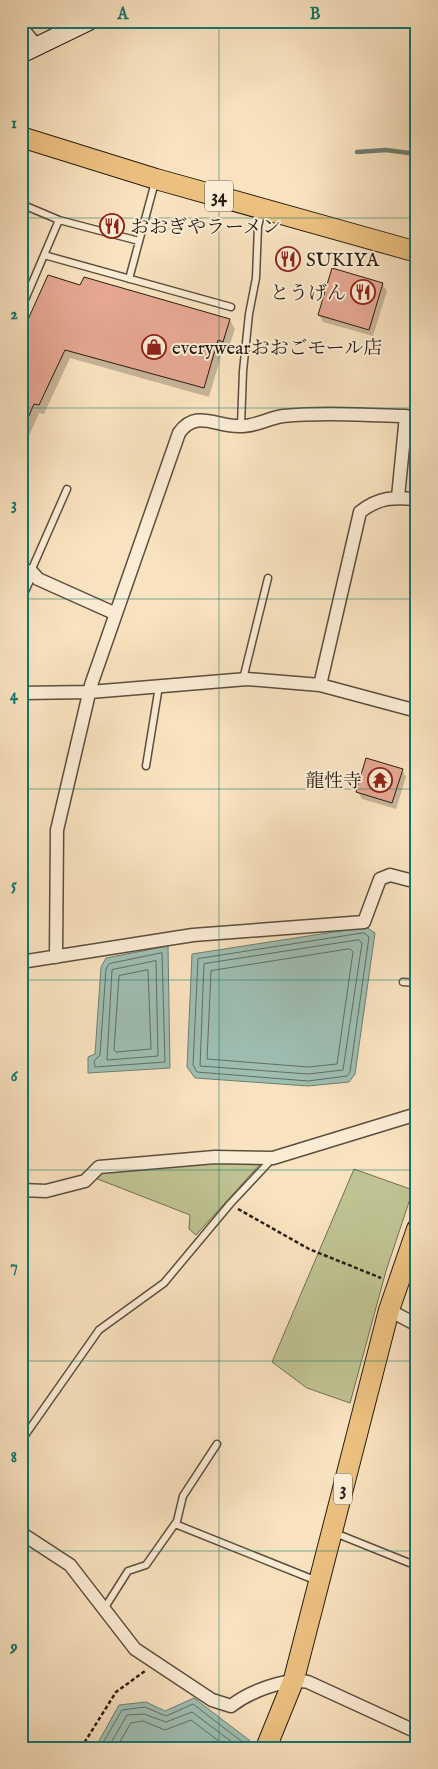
<svg xmlns="http://www.w3.org/2000/svg" width="438" height="1769" font-family="'IM FELL English','Noto Serif JP',serif">
	<rect width="100%" height="100%" fill="#f9e2bf"/>
	<filter id="stains"><feTurbulence type="fractalNoise" baseFrequency=".004" numOctaves="4"/><feColorMatrix values="0 0 0 0 .2 0 0 0 0 .09 0 0 0 0 .02 0 0 0 .5 -.17"/></filter>
	<radialGradient id="worn" r=".72"><stop offset=".6" stop-color="#630" stop-opacity="0"/><stop offset="1" stop-color="#630" stop-opacity=".3"/></radialGradient>
	<!-- green -->
	<path fill="#bfc391" stroke="#737052" d="M 215,1160 L 261,1163 L 196,1235 L 189,1229 L 190,1215 L 95,1178 L 105,1172 Z
		M 354,1169 L 413,1190 L 386,1271 L 350,1403 L 307,1388 L 272,1362 Z"/>
	<!-- water -->
	<path fill="#9ebeb2" stroke="#6e7e72" d="M 366,927 L 375,933 L 355,1074 L 349,1082 L 308,1086 L 195,1078 L 187,1067 L 192,954 Z
		M 168,946 L 170,1068 L 88,1073 L 88,1057 L 95,1054 L 101,967 L 106,958 Z
		M 194,1698 L 253,1743 L 250,1748 L 95,1748 L 119,1705 L 146,1702 L 165,1711 Z"/>
	<!-- shadow -->
	<path fill="#0003" d="M 382,284 L 387,291 L 373,336 L 323,322 L 319,315 Z
		M 230,320 L 235,329 L 228,350 L 223,349 L 209,397 L 70,358 L 44,414 L 39,413 L 21,454 L 21,338 Z
		M 402,770 L 406,777 L 396,809 L 362,799 L 358,792 Z"/>
	<g fill="none" stroke-linecap="round" stroke-linejoin="round">
		<!-- shore -->
		<path stroke="#626e62" stroke-width="1" d="M 364,933 L 369,937 L 350,1072 L 347,1076 L 308,1081 L 197,1072 L 193,1065 L 198,959 Z
			M 359,940 L 362,943 L 343,1070 L 308,1074 L 200,1066 L 204,964 Z
			M 350,949 L 353,952 L 337,1064 L 308,1067 L 207,1059 L 211,971 Z
			M 162,953 L 165,1062 L 95,1067 L 94,1061 L 100,1055 L 106,969 L 109,964 Z
			M 156,961 L 158,1056 L 107,1060 L 112,970 Z
			M 148,970 L 151,1049 L 116,1052 L 114,1050 L 119,976 Z
			M 100,1748 L 122,1710 L 145,1707 L 166,1716 L 193,1704 L 245,1744 L 246,1748
			M 108,1748 L 127,1715 L 144,1714 L 166,1722 L 192,1712 L 240,1748
			M 116,1748 L 131,1723 L 143,1721 L 165,1730 L 191,1720 L 228,1748"/>
		<!-- stream -->
		<path stroke="#6e7e72" stroke-width="4.5" d="M 357,152 L 386,150 L 417,154"/>
	</g>
	<!-- building -->
	<path fill="#e5a791" stroke="#271d13" d="M 332,268 L 383,283 L 369,330 L 318,315 Z
		M 48,275 L 80,285 L 84,277 L 230,319 L 223,342 L 218,340 L 204,388 L 65,350 L 39,405 L 34,404 L 21,434 L 21,335 Z
		M 366,758 L 403,769 L 392,803 L 356,792 Z"/>
	<g fill="none" stroke-linecap="round" stroke-linejoin="round">
		<defs>
			<path id="lane" d="M 21,204 L 59,220 L 139,241
				M 44,255 L 231,307
				M 129,279 L 155,182
				M 21,309 L 59,220
				M 241,426 L 243,371 L 249,314 L 256,278 L 258,226 L 262,211
				M 21,567 L 31,571 L 67,489
				M 243,679 L 268,578
				M 146,766 L 159,686
				M 403,982 L 417,983
				M 21,1441 L 99,1330 L 164,1283 L 230,1204 L 272,1159
				M 175,1524 L 317,1581
				M 335,1533 L 417,1566
				M 104,1609 L 128,1571 L 146,1565 L 177,1521 L 183,1496 L 217,1444"/>
			<path id="street" d="M 21,27 L 37,46
				M 21,593 L 31,571 L 38,579 L 114,613
				M 320,685 L 360,512 C 379,497 393,497 417,499
				M 21,693 L 90,692 L 247,679 L 320,685 L 417,711
				M 56,957 L 57,830 L 91,685 L 179,433 C 197,408 217,428 242,426 C 256,426 269,418 283,416 C 324,412 365,415 406,416 L 398,497
				M 21,962 L 193,935 L 364,922 L 380,879 L 390,875 L 417,882
				M 21,1190 L 46,1191 L 85,1181 L 99,1167 L 215,1157 L 273,1158 L 417,1114
				M 389,1310 L 417,1325
				M 21,1533 L 70,1565 L 135,1649 L 212,1700 L 231,1706 C 249,1692 286,1677 308,1682 L 417,1732"/>
			<path id="secondary" d="M 21,54 L 89,21"/>
			<path id="primary" d="M 21,137 L 156,179 L 417,252
				M 266,1748 L 294,1679 L 389,1310 L 417,1229"/>
		</defs>
		<!-- lane casing -->
		<use href="#lane" stroke="#5c4e3e" stroke-width="9"/>
		<!-- street casing -->
		<use href="#street" stroke="#5c4e3e" stroke-width="15"/>
		<!-- secondary casing -->
		<use href="#secondary" stroke="#271d13" stroke-width="20"/>
		<!-- primary casing -->
		<use href="#primary" stroke="#271d13" stroke-width="22"/>
		<!-- path -->
		<path stroke="#271d13" stroke-width="2.5" stroke-dasharray="4 2.5" stroke-linecap="butt" d="M 238,1209 L 309,1249 L 381,1278
			M 81,1748 L 116,1692 L 145,1671"/>
		<!-- lane -->
		<use href="#lane" stroke="#fbecd5" stroke-width="6"/>
		<!-- street -->
		<use href="#street" stroke="#fbecd5" stroke-width="12"/>
		<!-- secondary -->
		<use href="#secondary" stroke="#fbecd5" stroke-width="18"/>
		<!-- primary -->
		<use href="#primary" stroke="#ecc180" stroke-width="20"/>
	</g>
	<!-- grid -->
	<path fill="none" stroke="#0f766e" stroke-width="1" stroke-opacity="0.55" d="M 219,21 L 219,1748M 21,218 L 417,218M 21,408 L 417,408M 21,599 L 417,599M 21,789 L 417,789M 21,980 L 417,980M 21,1170 L 417,1170M 21,1361 L 417,1361M 21,1551 L 417,1551"/>
	<!-- icons -->
	<defs>
		<symbol id="restaurant-ring" viewBox="-11 -11 22 22"><circle r="9.5" fill="#fbecd5" stroke="#8f2418" stroke-width="1.5"/><path d="M-5-6h1v4h1v-4h1v4h1v-4h1v5L-1.5 .5V6h-2V.5L-5-1ZM5-6V6H3V1.5H1.5Q1.5-4 5-6Z" fill="#8f2418"/></symbol>
		<symbol id="shop-ring" viewBox="-11 -11 22 22"><circle r="9.5" fill="#fbecd5" stroke="#8f2418" stroke-width="1.5"/><path d="M-5-2.5h2.3a2.7 3.5 0 0 1 5.4 0H5L5.5 6h-11ZM-1.5-2.5h3a1.5 2.3 0 0 0-3 0Z" fill="#8f2418"/></symbol>
		<symbol id="temple-ring" viewBox="-11 -11 22 22"><circle r="9.5" fill="#fbecd5" stroke="#8f2418" stroke-width="1.5"/><path d="M0-6L5-2H3V0L6.5 2.5H4V6H1.5V3h-3V6H-4V2.5H-6.5L-3 0V-2H-5Z" fill="#8f2418"/></symbol>
	</defs>
	<g fill-rule="evenodd">
		<use href="#restaurant-ring" x="98" y="212" width="28" height="28"/>
		<use href="#restaurant-ring" x="274" y="245" width="28" height="28"/>
		<use href="#restaurant-ring" x="349" y="278" width="28" height="28"/>
		<use href="#shop-ring" x="140" y="333" width="28" height="28"/>
		<use href="#temple-ring" x="366" y="766" width="28" height="28"/>
	</g>
	<g text-anchor="middle" stroke-width="4" stroke-linejoin="round" paint-order="stroke">
		<!-- shield labels -->
		<g fill="#fbecd5" stroke="#675b4d" stroke-width="1">
			<rect x="205" y="180.5" width="28" height="31" rx="4"/>
			<rect x="334" y="1473.5" width="18" height="31" rx="4"/>
		</g>
		<g font-size="18" font-weight="bold" fill="#271d13">
			<text x="219" y="202">34</text>
			<text x="343" y="1495">3</text>
		</g>
		<!-- poi labels -->
		<g font-size="19" fill="#271d13" stroke="#fbecd5" text-anchor="start">
			<text x="130" y="233">おおぎやラーメン</text>
			<text x="306" y="266">SUKIYA</text>
			<text x="346" y="299" text-anchor="end">とうげん</text>
			<text x="172" y="354">everywearおおごモール店</text>
			<text x="362" y="787" text-anchor="end">龍性寺</text>
		</g>
	</g>
	<!-- margin -->
	<rect width="438" height="1769" fill="none" stroke="#f9e2bf" stroke-width="55"/>
	<rect x="28" y="28" width="382" height="1714" fill="none" stroke="#0f766e" stroke-width="2"/>
	<g font-size="16" text-anchor="middle" font-weight="bold" fill="#0f766e">
		<text x="123" y="19">A</text>
		<text x="315" y="19">B</text>
		<text x="14" y="128">1</text>
		<text x="14" y="319">2</text>
		<text x="14" y="509">3</text>
		<text x="14" y="700">4</text>
		<text x="14" y="890">5</text>
		<text x="14" y="1081">6</text>
		<text x="14" y="1271">7</text>
		<text x="14" y="1462">8</text>
		<text x="14" y="1652">9</text>
	</g>
	<rect width="100%" height="100%" filter="url(#stains)"/>
	<rect width="100%" height="100%" fill="url(#worn)"/>
</svg>
